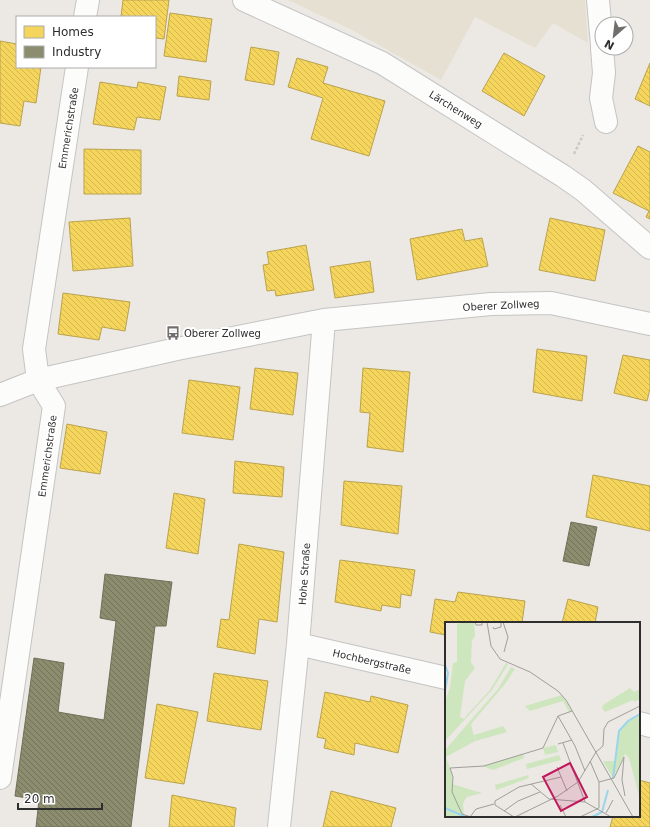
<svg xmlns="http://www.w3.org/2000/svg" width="650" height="827" font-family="'DejaVu Sans',sans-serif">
	<defs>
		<pattern id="homes-back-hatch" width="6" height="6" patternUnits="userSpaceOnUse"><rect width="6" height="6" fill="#f6d55c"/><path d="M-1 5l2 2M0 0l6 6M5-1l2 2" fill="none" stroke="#d3b750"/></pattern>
		<pattern id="industry-back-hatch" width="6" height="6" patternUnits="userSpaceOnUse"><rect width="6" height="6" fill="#8c8c6e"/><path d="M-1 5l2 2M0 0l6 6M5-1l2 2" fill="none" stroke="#73735b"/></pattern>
	</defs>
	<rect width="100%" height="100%" fill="#ece8e4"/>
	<!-- education -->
	<path fill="#e6e0d3" d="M 288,0 L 585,0 L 588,43 L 553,23 L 535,48 L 475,17 L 441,80 L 352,30 Z"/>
	<!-- homes -->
	<path fill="url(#homes-back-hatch)" stroke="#baa34e" d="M 123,0 L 169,0 L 164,39 L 155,38 L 155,17 L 121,17 Z
		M 170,13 L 212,19 L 206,62 L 164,56 Z
		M 0,41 L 17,44 L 17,67 L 41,67 L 36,103 L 24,101 L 20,126 L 0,123 Z
		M 251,47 L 279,52 L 274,85 L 245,80 Z
		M 504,53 L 545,76 L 524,116 L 482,91 Z
		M 297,58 L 328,67 L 323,83 L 385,101 L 369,156 L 311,139 L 323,98 L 288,87 Z
		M 650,63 L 650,106 L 635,99 Z
		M 179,76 L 211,81 L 209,100 L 177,96 Z
		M 100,82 L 137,88 L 138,82 L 166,87 L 160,120 L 137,117 L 134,130 L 93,124 Z
		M 638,146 L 650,152 L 650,219 L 646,217 L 649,211 L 613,193 Z
		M 84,149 L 141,150 L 141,194 L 84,194 Z
		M 130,218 L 133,266 L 73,271 L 69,222 Z
		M 550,218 L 605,230 L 595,281 L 539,270 Z
		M 462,229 L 465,241 L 482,238 L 488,266 L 417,280 L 410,239 Z
		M 306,245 L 314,290 L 276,296 L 275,290 L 267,291 L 263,265 L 269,264 L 267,252 Z
		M 370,261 L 374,292 L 335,298 L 330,267 Z
		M 63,293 L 130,302 L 125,331 L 102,327 L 99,340 L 58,334 Z
		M 537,349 L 587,356 L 582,401 L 533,392 Z
		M 623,355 L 650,360 L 650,389 L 647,401 L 614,393 Z
		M 255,368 L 298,373 L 293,415 L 250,409 Z
		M 363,368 L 410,372 L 403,452 L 367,447 L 370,413 L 360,412 Z
		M 189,380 L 240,387 L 233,440 L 182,433 Z
		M 67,424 L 107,432 L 100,474 L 60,468 Z
		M 235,461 L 284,467 L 282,497 L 233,493 Z
		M 593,475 L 650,486 L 650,531 L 586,517 Z
		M 344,481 L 402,486 L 398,534 L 341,525 Z
		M 174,493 L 205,499 L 198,554 L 166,548 Z
		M 239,544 L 284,552 L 277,622 L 259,619 L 255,654 L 217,647 L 221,619 L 229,620 Z
		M 340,560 L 415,570 L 411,596 L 401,594 L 400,608 L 382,605 L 381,611 L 335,602 Z
		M 458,592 L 525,601 L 522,623 L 446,623 L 446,635 L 430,632 L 435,599 L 455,602 Z
		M 568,599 L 598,607 L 595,623 L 562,623 Z
		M 214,673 L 268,681 L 261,730 L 207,721 Z
		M 325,692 L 370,702 L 371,696 L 408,705 L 398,753 L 355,743 L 354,755 L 324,748 L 326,739 L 317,737 Z
		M 157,704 L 198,712 L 184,784 L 145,778 Z
		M 639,780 L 650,783 L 650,827 L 610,827 L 613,816 L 639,816 Z
		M 331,791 L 396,808 L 391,827 L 323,827 Z
		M 172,795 L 236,808 L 234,827 L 169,827 Z"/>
	<!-- industry -->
	<path fill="url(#industry-back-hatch)" stroke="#70705b" d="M 571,522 L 597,527 L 589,566 L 563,561 Z
		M 105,574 L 172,582 L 166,626 L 155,626 L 131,827 L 36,827 L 39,800 L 15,796 L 34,658 L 64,663 L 58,712 L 104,720 L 116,621 L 100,618 Z"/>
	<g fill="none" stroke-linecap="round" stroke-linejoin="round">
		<defs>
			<path id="minor" d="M 244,0 L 382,63 L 563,176 L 583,190 L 650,248
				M 598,0 L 602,45
				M 85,17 L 88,0
				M 602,48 L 604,73 L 601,98 L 606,122
				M 0,395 L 38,380 L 177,349 L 324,320 L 491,304 L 551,303 L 650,324
				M 298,644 L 446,678
				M 639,723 L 650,726
				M 0,778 L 54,406 L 38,380 L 34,349 L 77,67
				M 279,827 L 298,644 L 324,320"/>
		</defs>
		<!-- minor casing -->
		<use href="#minor" stroke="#c5c4c5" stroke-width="24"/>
		<!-- path -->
		<path stroke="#c9c9c8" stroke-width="2.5" stroke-dasharray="3 2" stroke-linecap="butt" d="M 574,154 L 583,135"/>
		<!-- minor -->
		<use href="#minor" stroke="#fcfcfb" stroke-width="22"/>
	</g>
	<!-- icons -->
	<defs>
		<symbol id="bus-bare" viewBox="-9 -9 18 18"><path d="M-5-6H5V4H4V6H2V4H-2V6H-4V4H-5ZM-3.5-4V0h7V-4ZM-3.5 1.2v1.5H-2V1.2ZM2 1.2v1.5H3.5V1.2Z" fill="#706f6e" stroke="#fff" stroke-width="2.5" paint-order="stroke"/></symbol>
	</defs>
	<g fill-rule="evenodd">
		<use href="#bus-bare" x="163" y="323" width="20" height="20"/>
	</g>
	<g text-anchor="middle" stroke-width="4" stroke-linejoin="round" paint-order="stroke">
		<!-- street labels -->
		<g font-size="10" fill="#2e2e2e" stroke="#fff">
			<text transform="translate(456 109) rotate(32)" y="4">Lärchenweg</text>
			<text transform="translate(68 128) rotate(-81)" y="4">Emmerichstraße</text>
			<text transform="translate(501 305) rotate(-3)" y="4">Oberer Zollweg</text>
			<text transform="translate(47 456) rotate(-82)" y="4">Emmerichstraße</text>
			<text transform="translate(304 574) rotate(-86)" y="4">Hohe Straße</text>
			<text transform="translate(372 661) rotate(13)" y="4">Hochbergstraße</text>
		</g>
		<!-- poi labels -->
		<g font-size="10" fill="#2e2e2e" stroke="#fff" text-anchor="start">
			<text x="184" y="337">Oberer Zollweg</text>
		</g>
	</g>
	<!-- overview -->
	<g transform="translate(445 622)">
		<rect width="195" height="195" fill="#ece8e4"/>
		<path d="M 117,73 L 127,89 L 124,90 L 118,79 L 85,89 L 80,84 ZM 195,92 L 195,111 L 192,114 L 190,138 L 194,138 L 195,177 L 184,136 L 180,132 L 168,156 L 158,139 L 171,139 L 174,109 L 183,99 ZM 58,104 L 62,110 L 30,119 L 29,113 ZM 111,123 L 113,130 L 100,133 L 98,126 ZM 78,132 L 79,136 L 48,148 L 37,144 ZM 114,133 L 116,138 L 82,147 L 81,142 ZM 83,153 L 84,156 L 51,168 L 50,163 ZM 7,162 L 37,171 L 22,175 L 19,171 L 7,166 Z" fill="#cee6be"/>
		<path d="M 21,0 L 29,0 L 30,14 L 27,18 L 26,40 L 30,46 L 20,59 L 15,95 L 19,97 L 22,93 L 45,68 L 61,41 L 63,42 L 47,68 L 0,119 L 0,79 L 5,66 L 8,41 L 12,40 L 12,2 ZM 66,45 L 70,47 L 60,62 L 26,102 L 30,119 L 1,135 L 8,155 L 7,166 L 19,171 L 22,175 L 18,181 L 19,195 L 0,195 L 0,128 L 53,67 ZM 185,66 L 189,70 L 195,67 L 195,77 L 189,80 L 188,78 L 160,90 L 157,86 L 158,83 ZM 195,111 L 195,152 L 194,138 L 190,138 L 192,113 Z" fill="#cee6be"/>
		<path fill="none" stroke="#99d6ec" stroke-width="2" d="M 0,43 L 3,51 L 0,69M 168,156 L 174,109 L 183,99 L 195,92M 0,186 L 21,195M 147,195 L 157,190 L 163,168"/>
		<path fill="none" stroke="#a09e9b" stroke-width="1" d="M 30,0 L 31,3 L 37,3 L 37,0M 42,0 L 46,24 L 55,37 L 85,50 L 113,69 L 121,78 L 188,195M 58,0 L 63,15 L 59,30M 48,5 L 49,7 L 56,5 L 56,0M 113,94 L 130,124 L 140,149M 113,94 L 127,89M 118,121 L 140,180 L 166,195M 113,122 L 127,118M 179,135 L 177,158 L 180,174M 145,139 L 154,160M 112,145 L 122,169M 86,162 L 104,177 L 140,180M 115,183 L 121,195M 59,189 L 73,179 L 95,170M 161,191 L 168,178M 25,195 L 31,187 L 49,182M 26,195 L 17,192 L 7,170 L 8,155 L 5,146 L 39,144 L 98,126 L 113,94M 69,195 L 50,183 L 50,179 L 74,165 L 116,155M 70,195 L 113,174 L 133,160 L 151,130 L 158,124 L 159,107 L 163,100 L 195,84M 135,195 L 154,186 L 154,160 L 169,156 L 179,135"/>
		<path fill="#c2185b" fill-opacity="0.15" stroke="#c2185b" stroke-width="2" d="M 125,141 L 142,175 L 116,189 L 98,155 Z"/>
		<rect width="195" height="195" fill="none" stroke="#2e2e2e" stroke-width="2"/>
	</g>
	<!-- legend -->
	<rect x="16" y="16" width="140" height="52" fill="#ffffff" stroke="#ababab"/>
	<rect x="24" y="26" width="20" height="12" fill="#f6d55c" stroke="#ababab"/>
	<text x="52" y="36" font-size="12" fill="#2e2e2e">Homes</text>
	<rect x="24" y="46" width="20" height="12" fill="#8c8c6e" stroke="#ababab"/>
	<text x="52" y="56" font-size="12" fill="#2e2e2e">Industry</text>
	<!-- north arrow -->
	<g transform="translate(614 36) rotate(208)"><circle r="19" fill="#ffffff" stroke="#ababab"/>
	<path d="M0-3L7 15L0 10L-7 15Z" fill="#706f6e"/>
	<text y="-6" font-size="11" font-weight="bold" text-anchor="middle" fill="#2e2e2e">N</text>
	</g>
	<!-- scale -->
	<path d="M18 803v6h84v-6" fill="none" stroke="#2e2e2e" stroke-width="2"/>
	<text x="24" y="803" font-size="12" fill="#2e2e2e" stroke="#ffffff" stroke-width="3" paint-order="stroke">20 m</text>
</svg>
